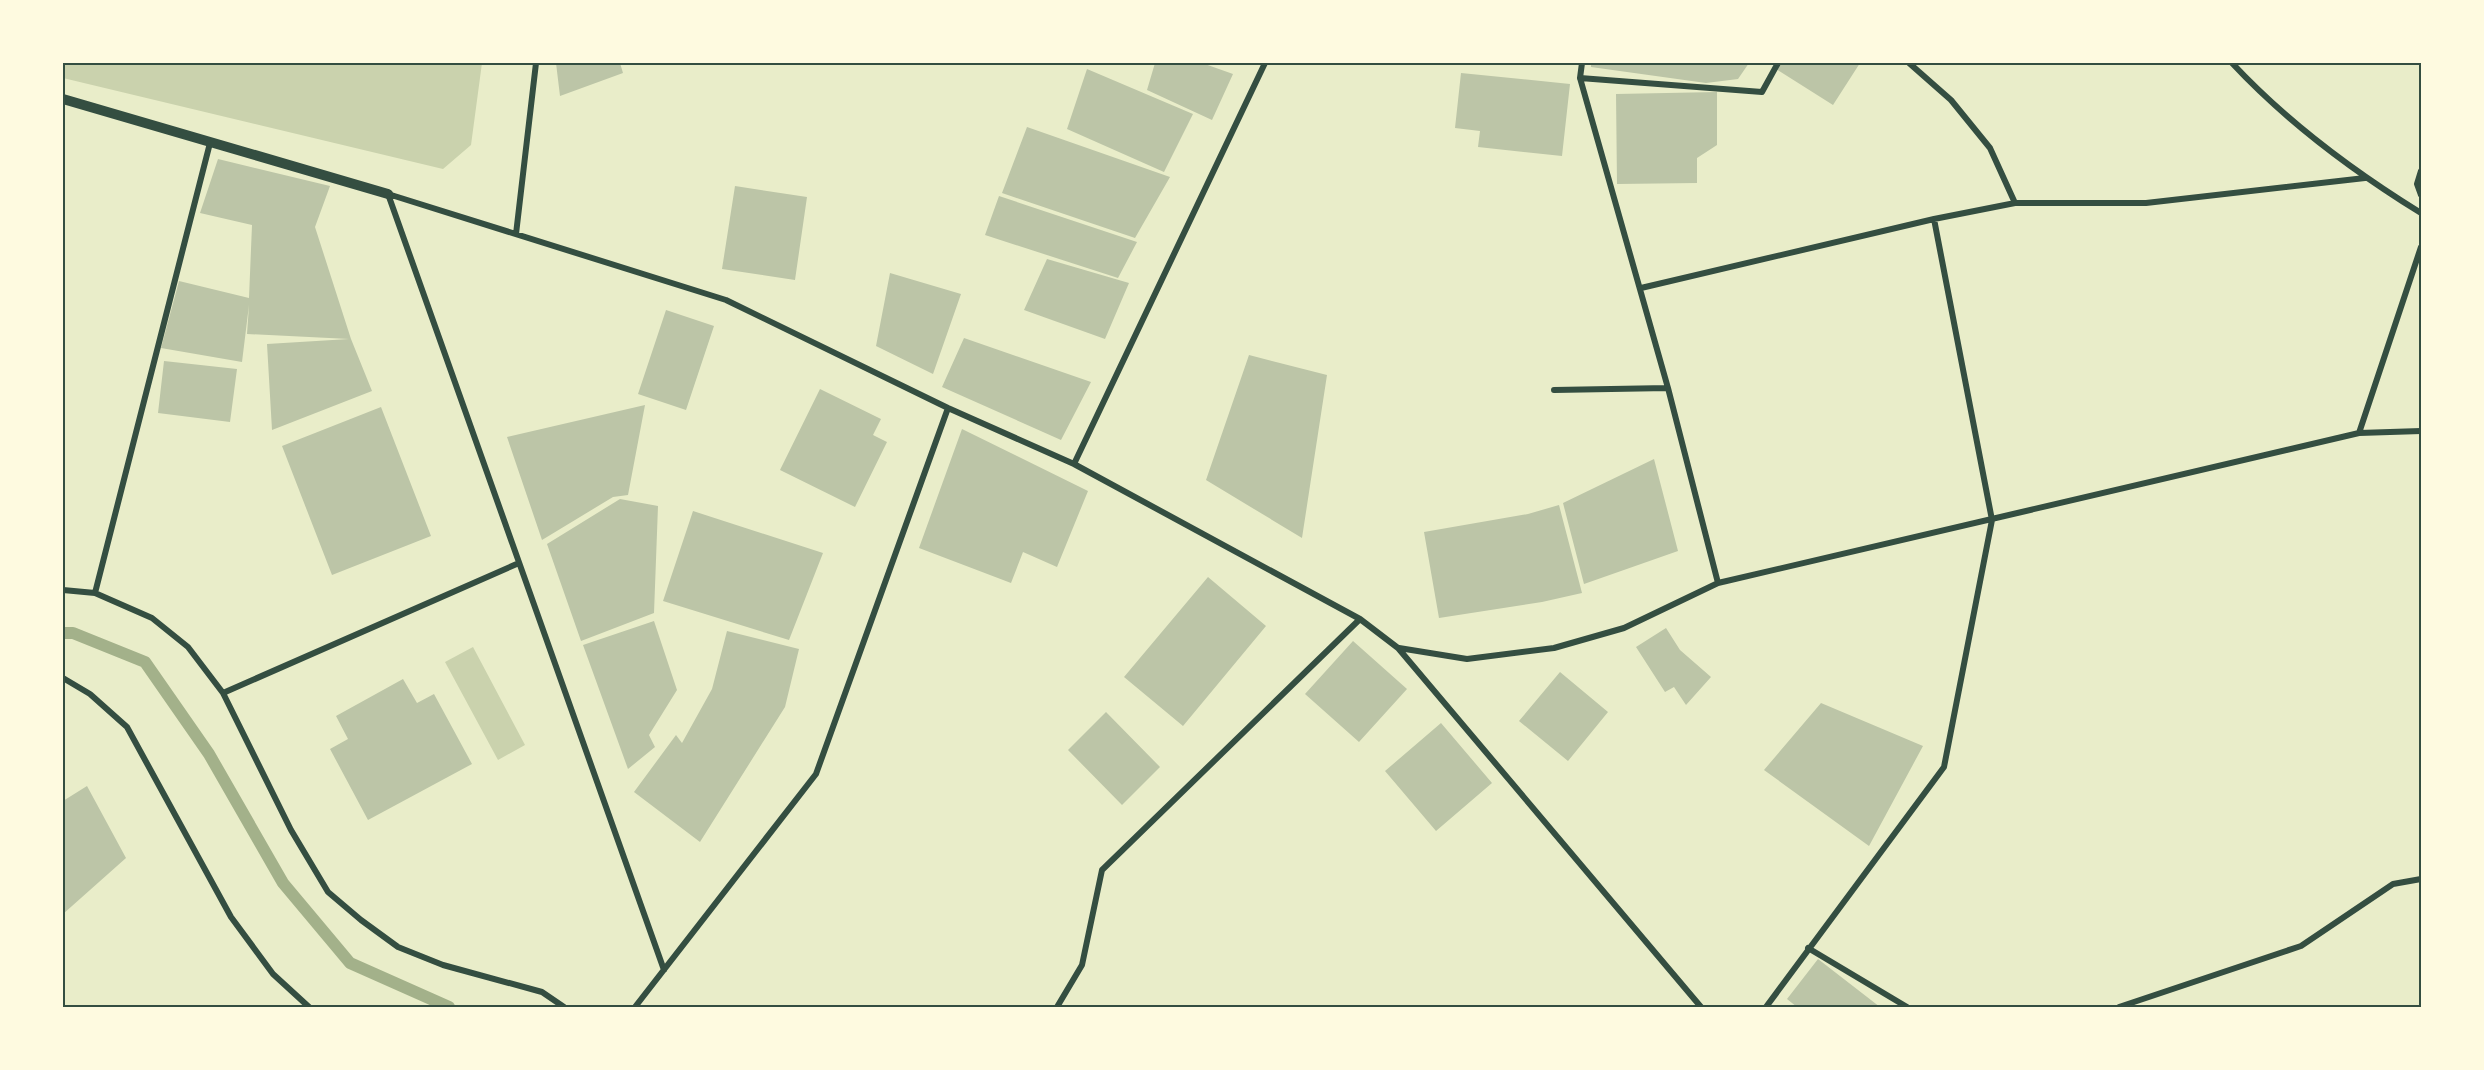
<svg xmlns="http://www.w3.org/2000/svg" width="2484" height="1070" font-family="Ubuntu,sans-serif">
	<rect width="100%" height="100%" fill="#e9edc9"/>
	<!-- green -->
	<path fill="#cad2ad" d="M 63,63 L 482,63 L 471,145 L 443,169 L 63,78 Z
		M 473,647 L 525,745 L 498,760 L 445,662 Z"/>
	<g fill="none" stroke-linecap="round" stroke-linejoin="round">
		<!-- stream -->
		<path stroke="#a3b18a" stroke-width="12" d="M 63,633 L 73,633 L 145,662 L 209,754 L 283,883 L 350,963 L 449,1007"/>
	</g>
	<!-- building -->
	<path fill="#bcc5a7" d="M 556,63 L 620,63 L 623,73 L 560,96 Z
		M 1155,63 L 1202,63 L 1233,74 L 1212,120 L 1147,90 Z
		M 1591,63 L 1749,63 L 1738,79 L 1706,83 L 1591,67 Z
		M 1780,63 L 1860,63 L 1833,105 L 1776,69 Z
		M 1087,69 L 1193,114 L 1164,172 L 1067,129 Z
		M 1461,73 L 1570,84 L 1562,156 L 1478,147 L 1480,131 L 1455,128 Z
		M 1717,92 L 1717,145 L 1697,158 L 1697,183 L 1617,184 L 1616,94 Z
		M 1027,127 L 1170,177 L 1135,238 L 1002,193 Z
		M 218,159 L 330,186 L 315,227 L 351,339 L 372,391 L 272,430 L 267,344 L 349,339 L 247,334 L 249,305 L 242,362 L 161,348 L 179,281 L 249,298 L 252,225 L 200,213 Z
		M 735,186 L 807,197 L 795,280 L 722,269 Z
		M 999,196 L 1137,242 L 1118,278 L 985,235 Z
		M 1047,259 L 1129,283 L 1105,339 L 1024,310 Z
		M 890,273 L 961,294 L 933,374 L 876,346 Z
		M 666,310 L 714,326 L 686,410 L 638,394 Z
		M 964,338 L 1091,382 L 1061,440 L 942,387 Z
		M 1249,355 L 1327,375 L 1302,538 L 1206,480 Z
		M 164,361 L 237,369 L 230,422 L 158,413 Z
		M 820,389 L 881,419 L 873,435 L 887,442 L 855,507 L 780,470 Z
		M 645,405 L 628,495 L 613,497 L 542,540 L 507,437 Z
		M 381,407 L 431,536 L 332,575 L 282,446 Z
		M 962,429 L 1088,491 L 1057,567 L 1023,552 L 1011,583 L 919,548 Z
		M 1654,459 L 1678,551 L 1584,584 L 1563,503 Z
		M 620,499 L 658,506 L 654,613 L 581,641 L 547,544 Z
		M 1559,505 L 1582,593 L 1542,602 L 1439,618 L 1424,532 L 1528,514 Z
		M 693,511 L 823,553 L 789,640 L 663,601 Z
		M 1208,577 L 1266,626 L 1183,726 L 1124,677 Z
		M 654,621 L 677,690 L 649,735 L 655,747 L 628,769 L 583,645 Z
		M 1666,628 L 1680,650 L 1711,677 L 1686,705 L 1674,687 L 1665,692 L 1636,647 Z
		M 727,631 L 799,649 L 785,707 L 700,842 L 634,792 L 676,735 L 682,743 L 712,689 Z
		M 1353,641 L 1407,689 L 1359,742 L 1305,694 Z
		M 1560,672 L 1608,712 L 1568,761 L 1519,721 Z
		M 403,679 L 417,703 L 434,694 L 472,764 L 368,820 L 330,749 L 348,739 L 336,716 Z
		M 1821,703 L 1923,746 L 1869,846 L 1764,770 Z
		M 1106,712 L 1160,767 L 1122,805 L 1068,750 Z
		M 1441,723 L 1492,783 L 1436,831 L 1385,771 Z
		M 87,786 L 126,858 L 63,914 L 63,801 Z
		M 1818,959 L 1880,1007 L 1797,1007 L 1787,999 Z"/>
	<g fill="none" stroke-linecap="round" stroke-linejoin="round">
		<!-- minor -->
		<path stroke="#344e41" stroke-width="6" d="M 1582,63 L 1580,78 L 1668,388 L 1718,583
			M 1909,63 L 1951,100 L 1990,148 L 2015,203
			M 2232,63 C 2287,122 2353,171 2421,213
			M 1580,78 L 1762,92 L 1778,63
			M 2421,171 L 2417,184 L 2421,195
			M 388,194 L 726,300 L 948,408 L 1074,464 L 1360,619 L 1398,648 L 1701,1007
			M 388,194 L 664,970
			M 516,234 L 536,63
			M 1641,288 L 1934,219 L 2015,203 L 2146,203 L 2365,178
			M 1554,390 L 1668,388
			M 2359,433 L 2421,247
			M 1074,464 L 1265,63
			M 63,590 L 95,593 L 152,618 L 188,647 L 223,693 L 291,830 L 328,892 L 361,920 L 398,947 L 443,965 L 542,992 L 564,1007
			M 95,593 L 210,143
			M 1399,648 L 1467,659 L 1554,648 L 1624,628 L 1718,583 L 2359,433 L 2421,431
			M 63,678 L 90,694 L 127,727 L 231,917 L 273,974 L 309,1007
			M 223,693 L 519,563
			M 1808,948 L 1907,1007
			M 635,1007 L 816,774 L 948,408
			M 1057,1007 L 1082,965 L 1102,870 L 1360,619
			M 1766,1007 L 1944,767 L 1992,520 L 1934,219
			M 2119,1007 L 2301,946 L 2393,884 L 2421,879"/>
		<!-- tertiary -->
		<path stroke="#344e41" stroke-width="10" d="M 63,99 L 388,194"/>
	</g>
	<!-- border -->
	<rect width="2484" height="1070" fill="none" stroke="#fefae0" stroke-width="129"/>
	<rect x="64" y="64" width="2356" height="942" fill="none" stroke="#344e41" stroke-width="2"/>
</svg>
